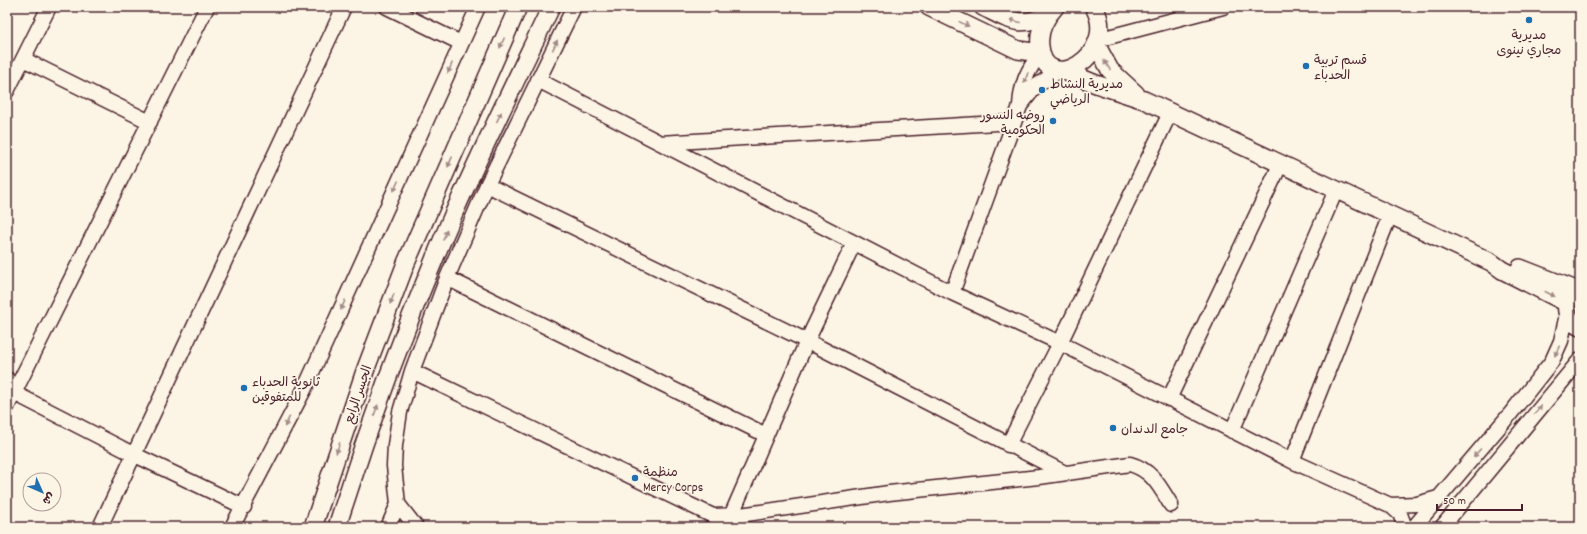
<svg xmlns="http://www.w3.org/2000/svg" width="1587" height="534" font-family="Dekko,'Playpen Sans Arabic',sans-serif">
	<rect width="100%" height="100%" fill="#fcf5e5"/>
	<filter id="ink" filterUnits="userSpaceOnUse"><feTurbulence type="fractalNoise" baseFrequency=".025" numOctaves="2"/><feDisplacementMap in="SourceGraphic" scale="8" xChannelSelector="R" yChannelSelector="G"/><feConvolveMatrix kernelMatrix="1 2 1 2 8 2 1 2 1" color-interpolation-filters="sRGB"/></filter>
	<g filter="url(#ink)">
		<g fill="none" stroke-linecap="round" stroke-linejoin="round">
			<defs>
				<path id="minor" d="M 387,7 L 461,43
					M 1097,40 L 1223,7
					M 23,59 L 150,122
					M 538,80 L 952,293 L 1060,343 L 1292,461 L 1390,505 L 1400,514 L 1405,527
					M 7,91 L 49,7
					M 1020,106 L 1036,86 L 1060,70
					M 660,143 L 1014,122
					M 487,185 L 807,341 L 1065,473
					M 447,278 L 766,435
					M 952,293 L 1020,106 C 1021,85 1027,70 1041,53
					M 412,371 L 713,516 L 740,515 L 889,493 L 1039,477 L 1130,464 C 1152,470 1160,487 1171,505
					M 7,379 L 14,393 L 133,454 L 244,507
					M 1169,399 L 1281,163
					M 7,407 L 207,7
					M 1232,431 L 1336,190
					M 1008,445 L 1060,343 L 1170,113
					M 1292,461 L 1390,215
					M 398,504 L 416,527
					M 1390,505 L 1417,504 L 1438,498
					M 100,527 L 344,7
					M 232,527 L 304,390 L 478,7
					M 388,527 L 398,504 L 394,466 L 395,445 L 400,412 L 412,371 L 447,278 L 487,185 L 574,7
					M 723,527 L 731,516 L 807,341 L 854,243
					M 1414,527 L 1511,413 L 1552,361 L 1561,341 L 1567,314
					M 1442,527 L 1580,360"/>
				<path id="major" d="M 929,7 L 1018,50 L 1041,53
					M 983,7 C 1010,20 1020,29 1048,14
					M 1055,7 C 1045,18 1038,31 1040,46 C 1044,99 1121,55 1094,7
					M 1096,44 L 1110,70 L 1136,94
					M 1064,71 L 1096,84 L 1144,100 L 1491,262 L 1502,270 L 1567,303
					M 1520,268 L 1576,290
					M 1571,294 C 1563,306 1566,321 1580,327
					M 313,527 L 365,371 L 406,263 L 518,7
					M 337,527 C 370,421 409,316 453,215 C 484,145 518,76 551,7"/>
			</defs>
			<!-- minor casing -->
			<use href="#minor" stroke="#4a1f2b" stroke-width="17"/>
			<!-- major casing -->
			<use href="#major" stroke="#4a1f2b" stroke-width="20"/>
			<!-- minor -->
			<use href="#minor" stroke="#fcf5e5" stroke-width="14"/>
			<!-- major -->
			<use href="#major" stroke="#fcf5e5" stroke-width="17"/>
		</g>
		<!-- one-way arrows -->
		<defs><path id="oneway-solid" d="M-6-.8H1V-3.2L6.5 0L1 3.2V.8H-6Z"/></defs>
		<g fill="#a38a88">
			<use href="#oneway-solid" transform="translate(1015 21) rotate(-165)"/>
			<use href="#oneway-solid" transform="translate(964 24) rotate(26)"/>
			<use href="#oneway-solid" transform="translate(502 43) rotate(114)"/>
			<use href="#oneway-solid" transform="translate(555 45) rotate(-64)"/>
			<use href="#oneway-solid" transform="translate(1107 65) rotate(-124)"/>
			<use href="#oneway-solid" transform="translate(450 68) rotate(114)"/>
			<use href="#oneway-solid" transform="translate(1026 78) rotate(111)"/>
			<use href="#oneway-solid" transform="translate(499 117) rotate(-64)"/>
			<use href="#oneway-solid" transform="translate(450 162) rotate(114)"/>
			<use href="#oneway-solid" transform="translate(396 186) rotate(114)"/>
			<use href="#oneway-solid" transform="translate(445 235) rotate(-68)"/>
			<use href="#oneway-solid" transform="translate(1550 294) rotate(27)"/>
			<use href="#oneway-solid" transform="translate(392 299) rotate(111)"/>
			<use href="#oneway-solid" transform="translate(343 305) rotate(114)"/>
			<use href="#oneway-solid" transform="translate(1557 351) rotate(115)"/>
			<use href="#oneway-solid" transform="translate(376 410) rotate(-70)"/>
			<use href="#oneway-solid" transform="translate(1538 410) rotate(-50)"/>
			<use href="#oneway-solid" transform="translate(287 422) rotate(117)"/>
			<use href="#oneway-solid" transform="translate(338 448) rotate(108)"/>
			<use href="#oneway-solid" transform="translate(1477 453) rotate(130)"/>
		</g>
	</g>
	<!-- markers -->
	<g fill="#1f6fb2" stroke="#fcf5e5" stroke-width="1.5">
		<circle cx="1529" cy="20" r="4"/>
		<circle cx="1306" cy="66" r="4"/>
		<circle cx="1042" cy="90" r="4"/>
		<circle cx="1053" cy="121" r="4"/>
		<circle cx="244" cy="388" r="4"/>
		<circle cx="1113" cy="428" r="4"/>
		<circle cx="635" cy="478" r="4"/>
	</g>
	<g text-anchor="middle" stroke-width="3.5" stroke-linejoin="round" paint-order="stroke">
		<!-- poi labels -->
		<g font-size="13" fill="#4a1f2b" stroke="#fcf5e5" text-anchor="start">
			<text x="1529" y="39" text-anchor="middle">مديرية<tspan x="1529" dy="15">مجاري نينوى</tspan></text>
			<text x="1314" y="64">قسم تربية<tspan x="1314" dy="15">الحدباء</tspan></text>
			<text x="1050" y="88">مديرية النشاط<tspan x="1050" dy="15">الرياضي</tspan></text>
			<text x="1045" y="119" text-anchor="end">روضه النسور<tspan x="1045" dy="15">الحكومية</tspan></text>
			<text x="252" y="386">ثانوية الحدباء<tspan x="252" dy="15">للمتفوقين</tspan></text>
			<text x="1121" y="433">جامع الدندان</text>
			<text x="643" y="476">منظمة<tspan x="643" dy="15">Mercy Corps</tspan></text>
		</g>
		<!-- street labels -->
		<g font-size="13" fill="#4a1f2b" stroke="#fcf5e5">
			<text transform="translate(357 394) rotate(-71)" y="5">الجسر الرابع</text>
		</g>
	</g>
	<!-- margin -->
	<rect width="1587" height="534" fill="none" stroke="#fcf5e5" stroke-width="24"/>
	<rect x="12" y="12" width="1563" height="510" fill="none" stroke="#4a1f2b" stroke-width="1.5" filter="url(#ink)"/>
	<!-- north arrow -->
	<g transform="translate(42 492) rotate(135)"><circle r="19" fill="#fcf5e5" stroke="#b59f9b"/>
	<path d="M0-3L7 15L0 10L-7 15Z" fill="#1f6fb2"/>
	<text y="-6" font-size="11" font-weight="bold" text-anchor="middle" fill="#4a1f2b">ش</text>
	</g>
	<!-- scale -->
	<path d="M1437 504v6h85v-6" fill="none" stroke="#4a1f2b" stroke-width="2"/>
	<text x="1443" y="504" font-size="12" fill="#4a1f2b" stroke="#fcf5e5" stroke-width="3" paint-order="stroke">50 m</text>
</svg>
